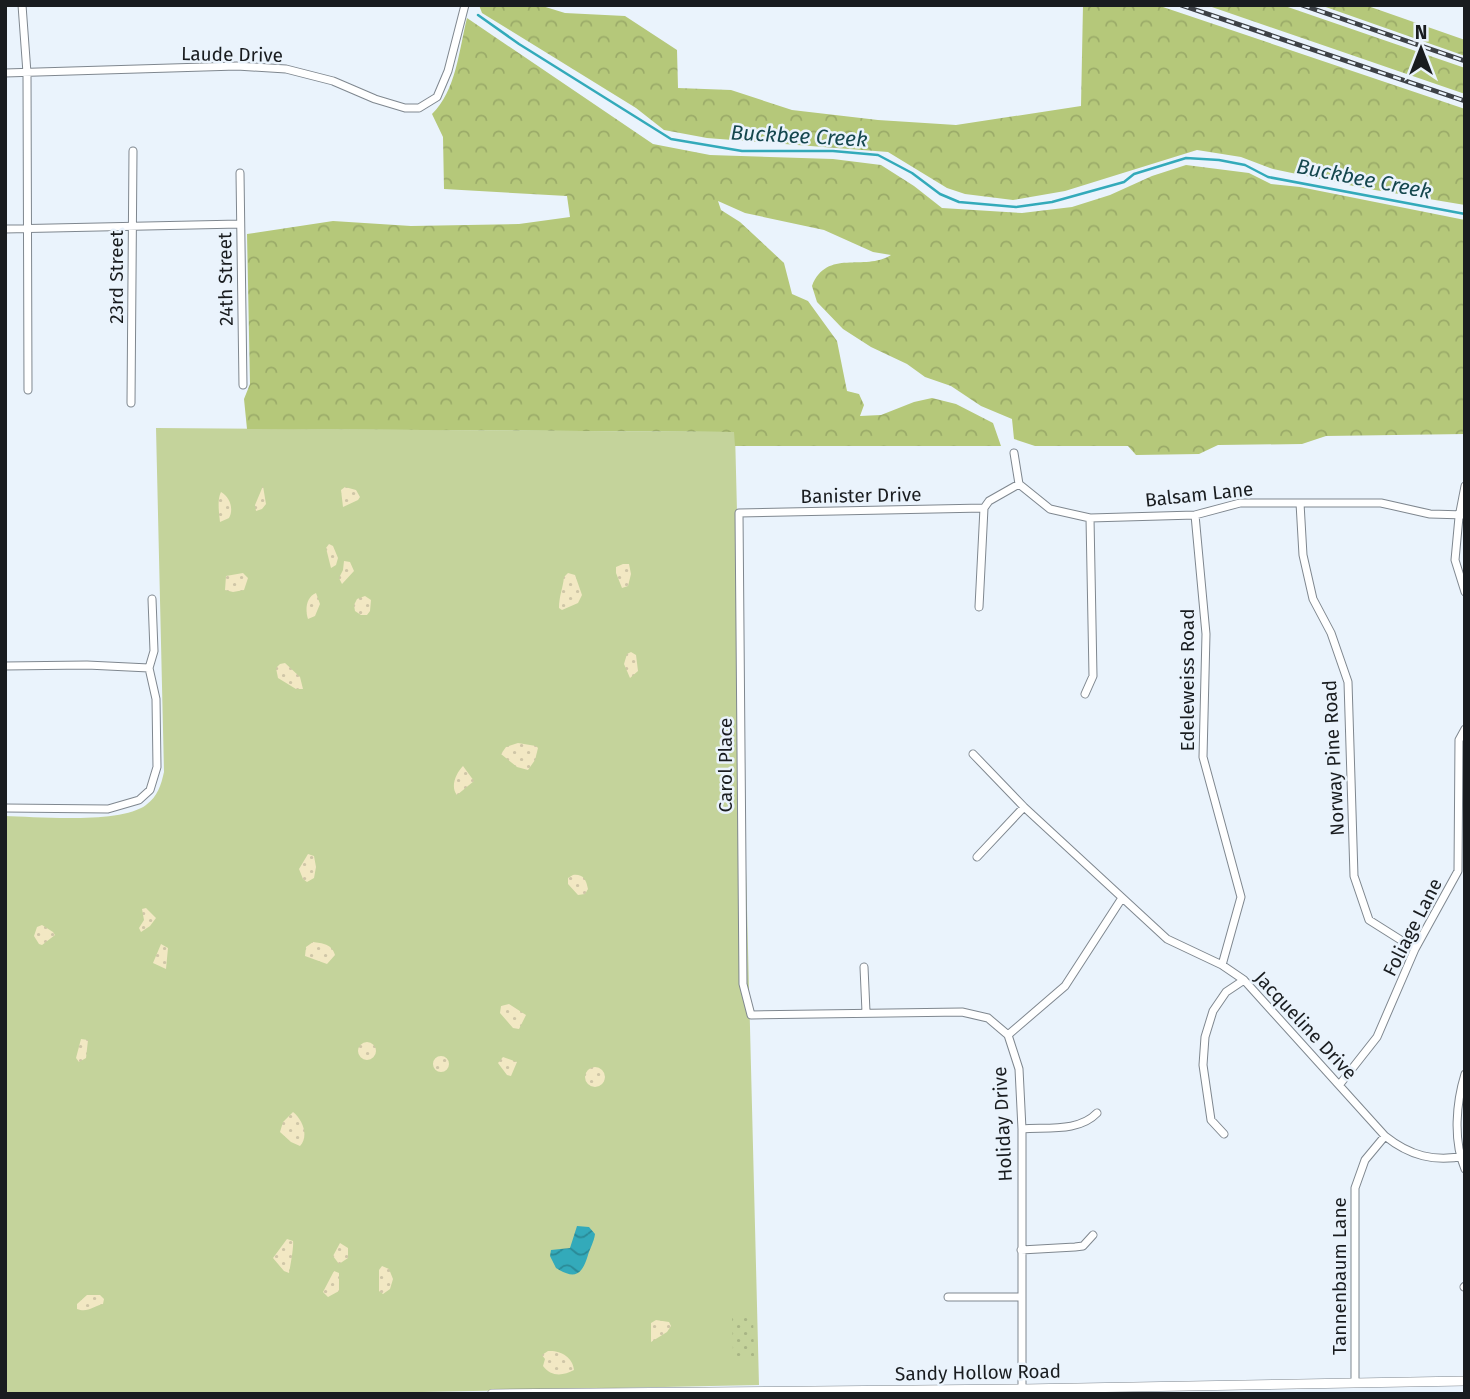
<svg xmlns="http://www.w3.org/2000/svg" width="1470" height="1399" font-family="'Fira Sans',sans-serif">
	<defs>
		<pattern id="forest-crowns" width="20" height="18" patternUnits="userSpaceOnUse" patternTransform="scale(1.75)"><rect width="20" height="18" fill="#b5c87a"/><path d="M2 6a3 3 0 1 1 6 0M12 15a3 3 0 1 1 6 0" fill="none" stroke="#9bab69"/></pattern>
		<pattern id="sand-dots" width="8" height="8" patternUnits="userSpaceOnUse" patternTransform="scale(1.75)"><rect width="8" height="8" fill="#f2e8c3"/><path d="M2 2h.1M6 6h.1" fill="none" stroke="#cfc6a7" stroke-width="1.8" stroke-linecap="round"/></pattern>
		<pattern id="park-dots" width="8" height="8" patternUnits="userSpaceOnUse" patternTransform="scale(1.75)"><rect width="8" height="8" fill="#c4d39b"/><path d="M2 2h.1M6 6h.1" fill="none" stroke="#a8b585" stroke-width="1.8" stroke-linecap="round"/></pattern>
		<pattern id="water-waves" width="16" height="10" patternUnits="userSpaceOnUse" patternTransform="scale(1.75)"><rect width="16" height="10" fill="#33aaba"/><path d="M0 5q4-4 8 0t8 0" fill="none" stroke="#2a8a97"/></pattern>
	</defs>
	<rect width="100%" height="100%" fill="#eaf3fc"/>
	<!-- grass -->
	<path fill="#c4d39b" d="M 156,428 L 735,432 L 759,1385 L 322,1394 L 5,1394 L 5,816 C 38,817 121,824 146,805 C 158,796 161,785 164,772 Z"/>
	<!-- forest -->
	<path fill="url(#forest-crowns)" d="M 479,5 L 539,5 L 565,13 L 625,16 L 677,50 L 678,88 L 731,90 L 792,110 L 878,120 L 956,125 L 1081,106 L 1083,5 L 1157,5 L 1465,109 L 1465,205 L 1363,188 L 1273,169 L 1241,157 L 1197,150 L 1065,191 L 1013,200 L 965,194 L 947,188 L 888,152 L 707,138 L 664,130 L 636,108 L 482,13 Z
		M 1206,5 L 1282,5 L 1465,68 L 1465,94 Z
		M 1320,5 L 1365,5 L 1465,40 L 1465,56 Z
		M 467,18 L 653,144 L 710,155 L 833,159 L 881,165 L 914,186 L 942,208 L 1022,213 L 1072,207 L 1110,195 L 1152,176 L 1186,165 L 1249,173 L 1271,184 L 1300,187 L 1465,220 L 1465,434 L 1326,436 L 1302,444 L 1218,445 L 1199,454 L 1136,455 L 1128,446 L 1035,446 L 1014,439 L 1012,419 L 981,406 L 951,386 L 925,377 L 907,364 L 871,347 L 843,329 L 817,302 L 812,286 C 827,248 864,272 891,255 L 873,252 L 824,230 L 745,213 L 718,201 L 721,210 L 740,222 L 784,263 L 792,294 L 808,301 L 837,341 L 847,391 L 859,394 L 864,405 L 860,416 L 881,415 L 914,402 L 932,398 L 956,404 L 993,423 L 1001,446 L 735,446 L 734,432 L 247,429 L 244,399 L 250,384 L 247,234 L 333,221 L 411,226 L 519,224 L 570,217 L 567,196 L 444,189 L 443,137 L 432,114 C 456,91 459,50 467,18 Z"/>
	<!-- sand -->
	<path fill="url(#sand-dots)" d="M 263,486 L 266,504 L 262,509 L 256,511 L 255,505 Z
		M 345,487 L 356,490 L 360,497 L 358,500 L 343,507 L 341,490 Z
		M 221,492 C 230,497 234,509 229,518 L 220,522 C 219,513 217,499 221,492 Z
		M 329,544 L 333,546 L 338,558 L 336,565 L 331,568 L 326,548 Z
		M 344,561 L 350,562 L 354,571 L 342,584 L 339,578 L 343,570 Z
		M 623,564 L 629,564 L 631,574 L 628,586 L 622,588 L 616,573 L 616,567 Z
		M 243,573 L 248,578 L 244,590 L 233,592 L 225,590 L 226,576 Z
		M 568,573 L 575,575 L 582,595 L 578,603 L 562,610 L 559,608 C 559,596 563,588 564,577 Z
		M 316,593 L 320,604 L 315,616 L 308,619 C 305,610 306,597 316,593 Z
		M 365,596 L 371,600 L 370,611 L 367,615 L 361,615 L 355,611 L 354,605 L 357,599 Z
		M 631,652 L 636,655 L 638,671 L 630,678 L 624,664 L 627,654 Z
		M 285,663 L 300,677 L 303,689 L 296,689 L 278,678 L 276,668 L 280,664 Z
		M 518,743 L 536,746 L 538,748 L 535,760 L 528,770 L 517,767 L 501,754 L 506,747 Z
		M 463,766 L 474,781 L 457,795 C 450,787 456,773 463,766 Z
		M 308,854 L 314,856 L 316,867 L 314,878 L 307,882 L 303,879 L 299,869 Z
		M 573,875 C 583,874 586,879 588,889 L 585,894 L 578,895 L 568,884 L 568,878 Z
		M 146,908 L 156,918 L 150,926 L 141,932 L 139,928 L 144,920 L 142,909 Z
		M 42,925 L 53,932 L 55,935 L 42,945 L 39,944 L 34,936 L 37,927 Z
		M 313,942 C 322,943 332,944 335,955 L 327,964 L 305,956 L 306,947 Z
		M 161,944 L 168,948 L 166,969 L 153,963 Z
		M 509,1004 L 526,1015 L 519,1029 L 513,1028 L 500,1013 L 501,1006 Z
		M 81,1039 L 88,1040 L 86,1058 L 79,1062 L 76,1058 Z
		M358 1051a9 9 0 1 1 18 0a9 9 0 1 1-18 0Z
		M433 1064a8 8 0 1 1 16 0a8 8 0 1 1-16 0Z
		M 503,1057 L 517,1062 L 511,1076 L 507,1075 L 498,1063 Z
		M585 1077a10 10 0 1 1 20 0a10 10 0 1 1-20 0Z
		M 293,1112 C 303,1120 309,1136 300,1146 L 291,1142 L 280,1132 L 283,1122 Z
		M 287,1239 L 293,1241 C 294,1246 290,1268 289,1273 L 284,1271 L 273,1258 Z
		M 340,1243 L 348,1248 L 348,1258 L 339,1264 L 333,1256 Z
		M 382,1266 L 389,1269 L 393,1279 L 390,1289 L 383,1294 L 379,1291 L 379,1270 Z
		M 334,1271 L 339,1273 L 339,1291 L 328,1297 L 323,1292 Z
		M 87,1295 L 100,1295 L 104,1299 L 103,1304 C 93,1306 88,1313 77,1309 L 77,1304 Z
		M 656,1320 L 669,1322 L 671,1326 L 667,1332 L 651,1342 L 651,1323 Z
		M 548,1351 C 560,1350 573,1357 574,1370 C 563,1376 551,1377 543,1366 L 545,1359 L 542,1355 Z"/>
	<!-- park -->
	<path fill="url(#park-dots)" d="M 732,1314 L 753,1314 L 754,1356 L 733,1356 Z"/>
	<!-- water -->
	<path fill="url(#water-waves)" d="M 577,1226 L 589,1227 L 595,1234 C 594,1242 590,1248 588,1255 C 582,1275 575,1280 556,1268 L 550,1256 L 551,1250 L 570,1248 Z"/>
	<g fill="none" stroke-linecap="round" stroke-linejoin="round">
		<!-- stream -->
		<path stroke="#33aaba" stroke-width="2.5" d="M 478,15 L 519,44 L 671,139 L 742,151 L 833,151 L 878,155 L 912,173 L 940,194 L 959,202 L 1016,207 L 1052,202 L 1124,182 L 1134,174 L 1186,158 L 1219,160 L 1245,165 L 1268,177 L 1465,214"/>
		<defs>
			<path id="minor" d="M 22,5 L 27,73 L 28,390
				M 5,73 L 237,66 L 286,69 L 333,81 L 375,99 L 405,108 L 419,108 L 437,97 L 448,71 L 465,5
				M 240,173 L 243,385
				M 5,229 L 240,224
				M 131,403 L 133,151
				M 1014,453 L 1019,484 L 1050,509 L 1090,518 L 1195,515 L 1240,503 L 1381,503 L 1430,514 L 1465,515
				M 1465,486 L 1459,517 L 1455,560 L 1465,592
				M 1300,503 L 1303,555 L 1313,599 L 1331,633 L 1348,682 L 1354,876 L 1369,920 L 1415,949
				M 984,508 L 739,513 L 743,984 L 751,1015 L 962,1012 L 988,1018 L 1008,1035 L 1019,1069 L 1022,1129 L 1022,1394
				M 1195,515 L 1206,634 L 1203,757 L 1241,897 L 1222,965
				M 979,607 L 984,508 L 989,501 L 1019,484
				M 5,666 L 87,665 L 149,668
				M 1085,694 L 1093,676 L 1090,518
				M 973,754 L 1024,807 L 1167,939 L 1222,965 L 1244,980 L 1385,1136 C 1410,1156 1434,1162 1465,1156
				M 5,808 L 108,809 L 139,800 L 150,790 L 157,767 L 156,699 L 149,668 L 154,651 L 152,599
				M 977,857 L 1024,807
				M 864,967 L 866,1012
				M 1008,1035 L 1065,986 L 1122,898
				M 1465,1074 C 1456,1103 1453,1141 1465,1169
				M 1340,1084 L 1377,1037 L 1415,949 L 1458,871 L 1459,740 L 1465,729
				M 1022,1129 C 1047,1127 1079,1132 1097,1113
				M 1224,1134 L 1211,1120 L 1203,1065 L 1205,1037 L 1213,1011 L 1226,992 L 1244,980
				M 1021,1250 L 1075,1247 L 1083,1246 L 1093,1235
				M 1464,1287 L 1465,1286
				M 948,1297 L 1022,1297
				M 1355,1383 L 1355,1188 L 1365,1160 L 1385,1136"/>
			<path id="tertiary" d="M 492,1394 L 1022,1389 L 1465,1381"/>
		</defs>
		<!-- minor casing -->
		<use href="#minor" stroke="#7f878f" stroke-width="9"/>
		<!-- tertiary casing -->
		<use href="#tertiary" stroke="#7f878f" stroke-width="10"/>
		<!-- minor -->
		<use href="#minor" stroke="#fff" stroke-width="7"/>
		<!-- tertiary -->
		<use href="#tertiary" stroke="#fff" stroke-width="9"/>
		<defs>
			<path id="rail" d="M 1181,5 L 1465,101
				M 1302,5 L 1465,61"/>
		</defs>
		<!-- rail casing -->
		<use href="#rail" stroke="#3d4146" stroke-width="5"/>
		<!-- rail -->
		<use href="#rail" stroke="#eaf3fc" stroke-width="2.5" stroke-dasharray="8" stroke-linecap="butt"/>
	</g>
	<g text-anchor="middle" stroke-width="5" stroke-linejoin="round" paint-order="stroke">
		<!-- street labels -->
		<g font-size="19" fill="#191c1f" stroke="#eaf3fc">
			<text transform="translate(232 54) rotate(1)" y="7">Laude Drive</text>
			<text transform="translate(116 277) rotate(-90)" y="7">23rd Street</text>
			<text transform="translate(225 279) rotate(-91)" y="7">24th Street</text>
			<text transform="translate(1199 494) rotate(-6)" y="7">Balsam Lane</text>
			<text transform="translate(861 495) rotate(-1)" y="7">Banister Drive</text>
			<text transform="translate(1187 680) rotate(-90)" y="7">Edeleweiss Road</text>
			<text transform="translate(1333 758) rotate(-93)" y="7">Norway Pine Road</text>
			<text transform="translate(725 765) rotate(-90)" y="7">Carol Place</text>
			<text transform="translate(1412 927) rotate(-63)" y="7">Foliage Lane</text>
			<text transform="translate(1306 1025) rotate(47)" y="7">Jacqueline Drive</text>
			<text transform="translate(1002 1124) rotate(-93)" y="7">Holiday Drive</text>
			<text transform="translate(1339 1276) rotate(-90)" y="7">Tannenbaum Lane</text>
			<text transform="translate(978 1372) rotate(-1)" y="7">Sandy Hollow Road</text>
		</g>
		<!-- water labels -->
		<g font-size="21" font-style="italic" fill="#15474e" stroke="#eaf3fc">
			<text transform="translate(799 136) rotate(3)" y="7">Buckbee Creek</text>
			<text transform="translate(1364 179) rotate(11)" y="7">Buckbee Creek</text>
		</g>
	</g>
	<!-- border -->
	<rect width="1470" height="1399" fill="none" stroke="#191c1f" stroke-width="14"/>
	<!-- north arrow -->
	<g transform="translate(1421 49)" stroke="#eaf3fc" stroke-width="5" paint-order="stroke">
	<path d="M0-5L12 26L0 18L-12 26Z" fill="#191c1f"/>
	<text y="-10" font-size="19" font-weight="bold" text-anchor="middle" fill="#191c1f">N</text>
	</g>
</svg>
